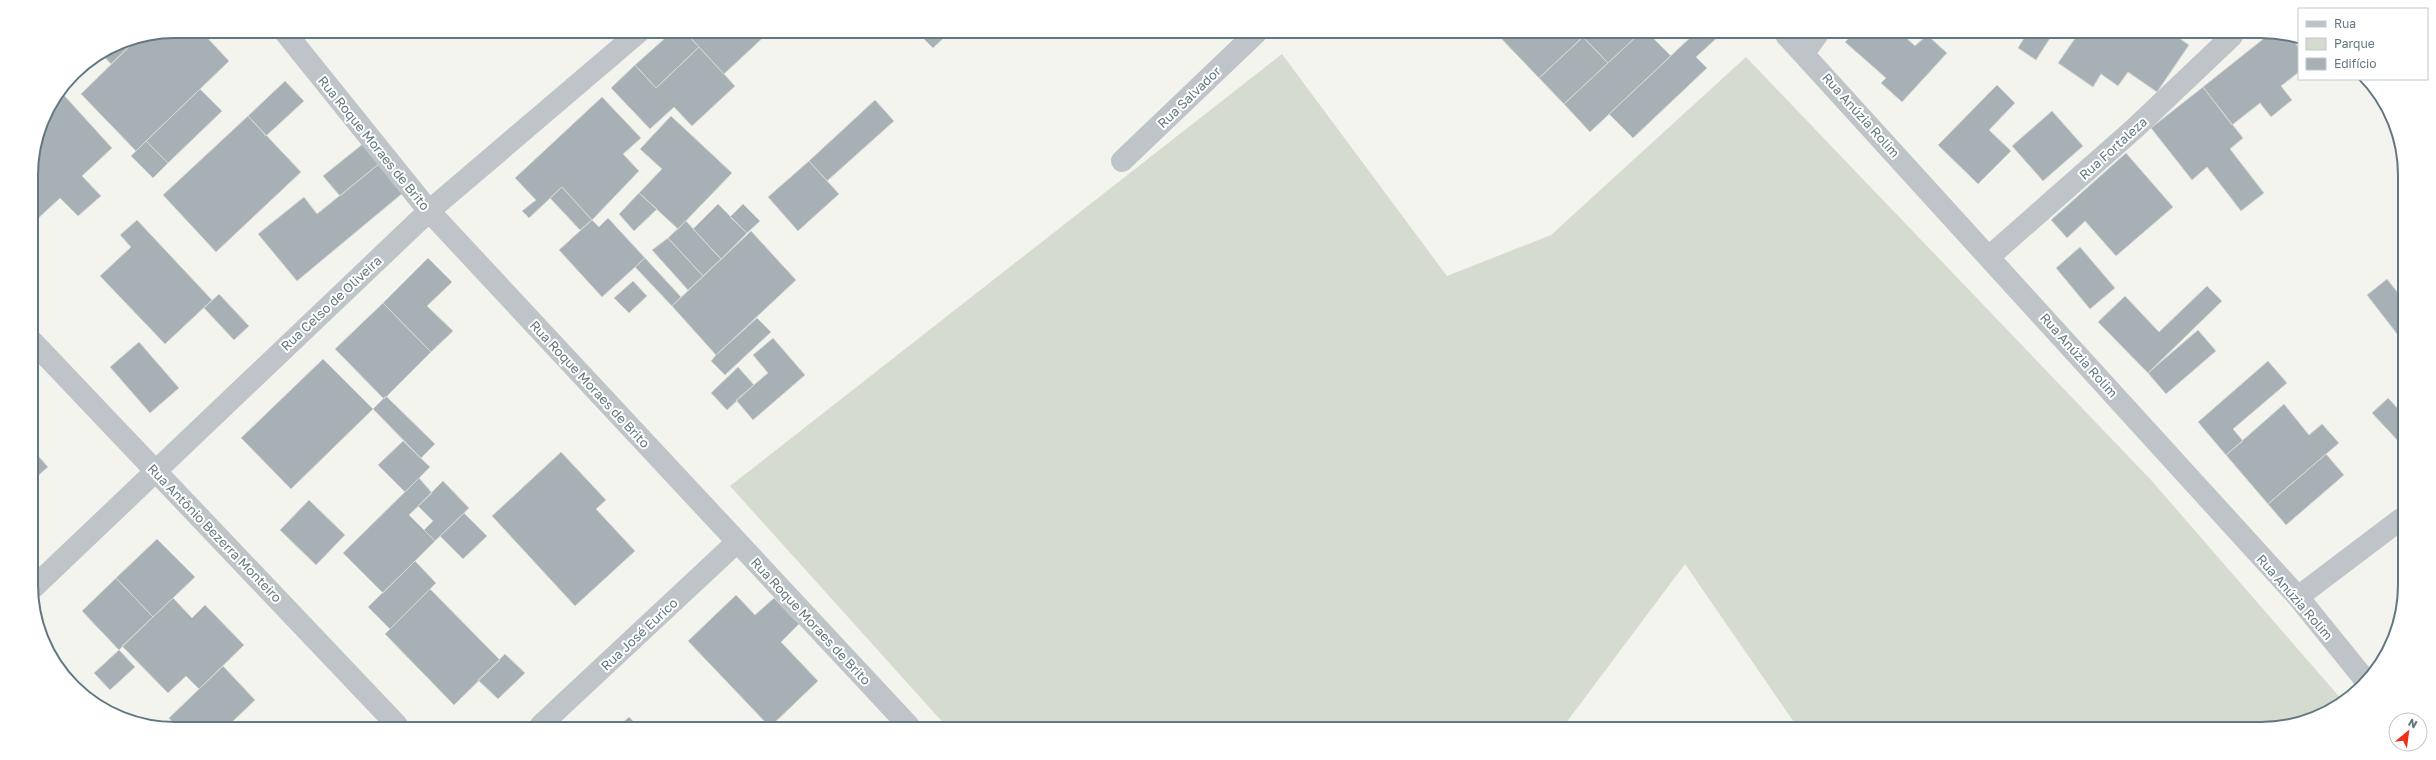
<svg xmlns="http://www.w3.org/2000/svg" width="2436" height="760" font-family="'Golos Text',sans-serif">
	<rect width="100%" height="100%" fill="#f4f4ef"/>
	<!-- green -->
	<path fill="#d6dbd0" d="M 1282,54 L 1447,276 L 1551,235 L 1746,57 L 2151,480 L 2343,701 L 2316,718 L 2270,729 L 1798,728 L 1685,564 L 1563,727 L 946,726 L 730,486 Z"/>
	<!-- building -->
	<path fill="#a7b1b5" stroke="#d5d5d3" d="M 175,31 L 201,31 L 229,61 L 136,151 L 81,94 L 138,38 Z
		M 672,32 L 685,32 L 699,47 L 656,88 L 635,65 Z
		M 685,32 L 769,32 L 724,74 Z
		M 918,33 L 949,33 L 933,48 Z
		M 1497,34 L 1586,34 L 1539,78 Z
		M 1586,34 L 1639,34 L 1608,63 L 1583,37 Z
		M 1639,34 L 1649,34 L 1671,56 L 1590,132 L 1564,104 Z
		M 1694,34 L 1720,35 L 1696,57 L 1707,68 L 1633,138 L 1609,114 Z
		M 1852,35 L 1903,35 L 1915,46 L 1927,35 L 1947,53 L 1902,102 L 1881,83 L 1886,78 L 1845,42 Z
		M 2026,35 L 2052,35 L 2036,60 L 2018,48 Z
		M 2073,35 L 2176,36 L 2189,45 L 2157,92 L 2128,72 L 2118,86 L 2101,74 L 2093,87 L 2058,63 L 2076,37 Z
		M 2267,36 L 2297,36 L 2293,40 L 2299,48 L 2299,72 L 2281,86 L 2292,100 L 2271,117 L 2260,103 L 2232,125 L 2203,87 Z
		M 1583,37 L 1608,63 L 1564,104 L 1539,78 Z
		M 138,38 L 111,64 L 102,54 L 120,42 Z
		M 699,47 L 735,86 L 692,126 L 674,107 L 650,129 L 611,88 L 635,65 L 656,88 Z
		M 285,81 L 304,101 L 266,136 L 248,116 Z
		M 1997,85 L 2015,103 L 1989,130 L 2011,151 L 1978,184 L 1938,145 Z
		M 2203,87 L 2243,138 L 2230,149 L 2264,193 L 2241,211 L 2207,167 L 2192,180 L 2151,128 Z
		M 200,89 L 222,111 L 168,163 L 146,141 Z
		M 61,92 L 112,148 L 82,176 L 101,196 L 78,216 L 60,198 L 32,224 L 31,166 L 42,120 Z
		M 602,97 L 641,138 L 623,154 L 639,171 L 592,220 L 562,187 L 529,218 L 522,211 L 536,200 L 515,178 Z
		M 875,100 L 894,121 L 827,181 L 809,161 Z
		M 2052,111 L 2083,146 L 2043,181 L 2012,146 Z
		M 248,116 L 301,172 L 216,252 L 163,195 Z
		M 671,116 L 732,173 L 678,229 L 639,193 L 662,169 L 640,149 Z
		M 146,141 L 168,163 L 153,178 L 131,156 Z
		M 364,143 L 380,163 L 340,196 L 323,176 Z
		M 2126,153 L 2173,207 L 2116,256 L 2085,221 L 2067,238 L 2051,220 Z
		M 809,161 L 839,194 L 798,231 L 768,197 Z
		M 380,163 L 404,192 L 297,281 L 258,234 L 304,197 L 317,214 Z
		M 562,187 L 592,220 L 580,230 L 550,198 Z
		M 639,193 L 657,209 L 634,231 L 619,214 Z
		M 718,204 L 747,233 L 721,259 L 693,229 Z
		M 743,204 L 760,221 L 747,233 L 730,217 Z
		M 608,218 L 645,258 L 602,297 L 559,250 L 592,220 L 599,227 Z
		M 137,220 L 212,300 L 165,344 L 100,276 L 131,247 L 120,235 Z
		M 686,221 L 721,259 L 703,276 L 668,238 Z
		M 751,231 L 796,280 L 716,355 L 672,306 Z
		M 668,238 L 703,276 L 688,290 L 652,250 Z
		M 2080,247 L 2115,288 L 2090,309 L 2056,268 Z
		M 428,258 L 452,282 L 427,306 L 453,331 L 431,352 L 383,303 Z
		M 645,258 L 681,297 L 672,306 L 635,267 Z
		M 2387,279 L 2402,298 L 2401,339 L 2367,295 Z
		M 633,281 L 647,296 L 629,313 L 614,298 Z
		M 2207,286 L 2222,301 L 2148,373 L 2098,322 L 2125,296 L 2159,332 Z
		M 219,294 L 249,326 L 234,340 L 204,308 Z
		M 383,303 L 431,352 L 384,399 L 335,349 Z
		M 757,318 L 771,332 L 725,375 L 711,361 L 716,355 Z
		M 2198,330 L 2216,351 L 2166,394 L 2148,373 Z
		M 773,338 L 805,375 L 753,420 L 736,400 L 768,373 L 753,355 Z
		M 139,342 L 179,388 L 150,413 L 110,367 Z
		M 323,359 L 373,409 L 291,489 L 241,438 Z
		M 2268,361 L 2287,383 L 2233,429 L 2243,441 L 2226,455 L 2198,422 Z
		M 738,367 L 754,385 L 727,410 L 711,393 Z
		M 386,396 L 435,444 L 421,458 L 373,409 Z
		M 2388,398 L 2401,412 L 2401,444 L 2372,413 Z
		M 2284,404 L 2309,435 L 2322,424 L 2339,443 L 2268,504 L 2226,455 Z
		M 403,441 L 430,467 L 405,492 L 378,465 Z
		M 33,450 L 48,467 L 33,480 Z
		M 561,452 L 606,500 L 596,509 L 635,551 L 575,606 L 492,516 Z
		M 2326,454 L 2344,475 L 2286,525 L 2268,504 Z
		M 419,478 L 432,493 L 409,515 L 435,541 L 383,593 L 343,553 Z
		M 443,481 L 469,508 L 435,541 L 424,530 L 433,521 L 418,506 Z
		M 309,500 L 345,535 L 316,565 L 280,530 Z
		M 464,513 L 487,536 L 463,559 L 440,536 Z
		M 157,539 L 195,577 L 153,617 L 116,578 Z
		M 415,561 L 436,583 L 390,629 L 368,607 Z
		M 116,578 L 153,617 L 119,650 L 82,611 Z
		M 430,589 L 500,660 L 454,705 L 385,634 Z
		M 736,595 L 755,615 L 774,598 L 799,624 L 781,642 L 818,681 L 771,726 L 769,726 L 688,641 Z
		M 173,598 L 192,618 L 205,605 L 244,645 L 199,689 L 186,676 L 168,693 L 122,646 Z
		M 119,650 L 135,667 L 110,690 L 94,673 Z
		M 505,654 L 525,673 L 498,699 L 478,680 Z
		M 223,666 L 255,700 L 230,724 L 174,724 L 169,718 Z
		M 629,717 L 637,725 L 620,725 Z"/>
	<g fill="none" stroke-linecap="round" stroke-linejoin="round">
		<!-- minor -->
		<path stroke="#bec4c7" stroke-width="22" d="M 284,31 L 429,211 L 909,726
			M 1786,35 L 2298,597 L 2366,681
			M 1804,53 L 1817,35
			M 1122,161 L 1256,33
			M 1990,256 L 2134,129 L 2232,36
			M 32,341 L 397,725
			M 34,587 L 429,211 L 639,32
			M 2298,597 L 2401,519
			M 541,725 L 737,542"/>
	</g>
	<g text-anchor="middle" stroke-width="4" stroke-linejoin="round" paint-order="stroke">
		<!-- street labels -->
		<g font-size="13" fill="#617883" stroke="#fff">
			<text transform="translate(1189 97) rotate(-44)" y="5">Rua Salvador</text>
			<text transform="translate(1861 115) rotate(48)" y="5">Rua Anúzia Rolim</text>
			<text transform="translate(374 143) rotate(51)" y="5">Rua Roque Moraes de Brito</text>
			<text transform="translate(2113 148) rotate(-42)" y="5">Rua Fortaleza</text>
			<text transform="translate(331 303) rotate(-43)" y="5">Rua Celso de Oliveira</text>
			<text transform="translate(2079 355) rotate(48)" y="5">Rua Anúzia Rolim</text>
			<text transform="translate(590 384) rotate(47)" y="5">Rua Roque Moraes de Brito</text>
			<text transform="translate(215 533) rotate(46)" y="5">Rua Antônio Bezerra Monteiro</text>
			<text transform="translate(2295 597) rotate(49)" y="5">Rua Anúzia Rolim</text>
			<text transform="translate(811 621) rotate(47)" y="5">Rua Roque Moraes de Brito</text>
			<text transform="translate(639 634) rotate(-43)" y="5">Rua José Eurico</text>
		</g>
	</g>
	<!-- crop -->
	<path d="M0 0H2436V760H0ZM175 38H2261A137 137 0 0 1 2398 175V585A137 137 0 0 1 2261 722H175A137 137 0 0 1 38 585V175A137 137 0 0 1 175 38Z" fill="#fff" fill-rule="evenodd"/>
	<path fill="none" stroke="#617883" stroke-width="2" d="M175 38H2261A137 137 0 0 1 2398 175V585A137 137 0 0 1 2261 722H175A137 137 0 0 1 38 585V175A137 137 0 0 1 175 38Z"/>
	<!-- legend -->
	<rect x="2298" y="8" width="130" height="72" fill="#ffffff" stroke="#c0c9cd"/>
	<rect x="2306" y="21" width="20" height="6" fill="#bec4c7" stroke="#c0c9cd"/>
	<text x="2334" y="28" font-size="12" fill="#617883">Rua</text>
	<rect x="2306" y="38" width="20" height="12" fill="#d6dbd0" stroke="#c0c9cd"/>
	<text x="2334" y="48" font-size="12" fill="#617883">Parque</text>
	<rect x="2306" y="58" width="20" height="12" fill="#a7b1b5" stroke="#c0c9cd"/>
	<text x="2334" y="68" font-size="12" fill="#617883">Edifício</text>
	<!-- north arrow -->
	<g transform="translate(2408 732) rotate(29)"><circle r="19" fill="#ffffff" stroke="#c0c9cd"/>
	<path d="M0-3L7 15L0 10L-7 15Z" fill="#ee2e16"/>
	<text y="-6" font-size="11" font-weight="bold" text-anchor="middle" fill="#617883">N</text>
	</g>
</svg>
